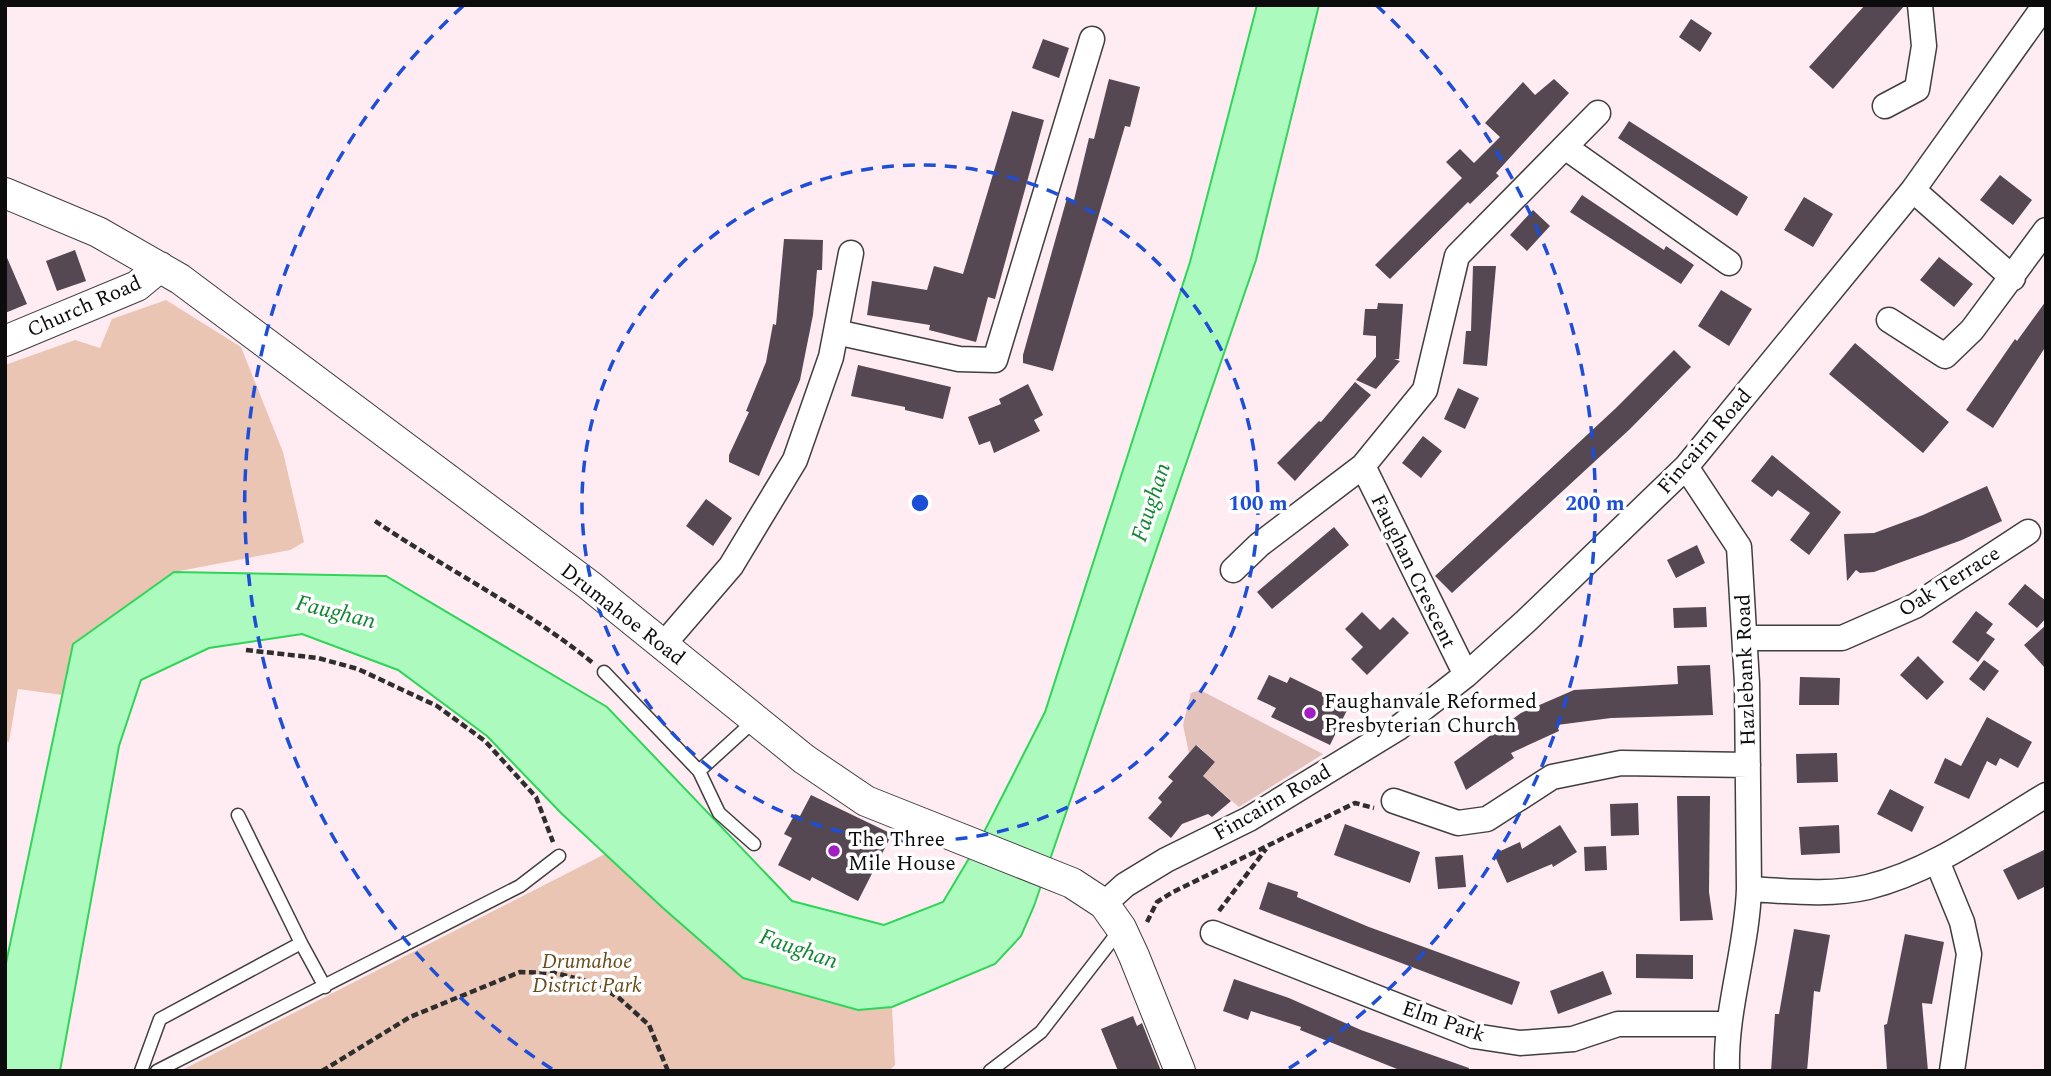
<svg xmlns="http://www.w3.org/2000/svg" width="2051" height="1076" font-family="Spectral,serif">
	<rect width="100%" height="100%" fill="#ffebf2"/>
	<!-- green -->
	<path fill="#ebc5b3" d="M 166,300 L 241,347 L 283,452 L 304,542 L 290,550 L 174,572 L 73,644 L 63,695 L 18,689 L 9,742 L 5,741 L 5,365 L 75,340 L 100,348 L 112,319 Z
		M 605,854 L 663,908 L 858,1010 L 892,1007 L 895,1065 L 889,1071 L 180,1071 Z"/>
	<!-- cemetery -->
	<path fill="#e2c2bb" d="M 1200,690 L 1323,754 L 1239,807 L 1203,776 L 1215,762 L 1197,745 L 1189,753 L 1183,725 L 1191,693 Z"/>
	<!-- water -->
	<path fill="#acfabe" stroke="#2fd559" stroke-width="2" d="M 1257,5 L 1319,5 L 1256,260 L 1034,906 L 1021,936 L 995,964 L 892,1007 L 858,1010 L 743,978 L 663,908 L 561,813 L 487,736 L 398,670 L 302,634 L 209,648 L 141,680 L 119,746 L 60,1071 L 5,1071 L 5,968 L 73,644 L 174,572 L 386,576 L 607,707 L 792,901 L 884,925 L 943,902 L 980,840 L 1045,712 L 1190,262 Z"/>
	<!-- building -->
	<path fill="#554852" d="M 1865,5 L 1905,5 L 1833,89 L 1809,67 Z
		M 1691,19 L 1712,33 L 1700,52 L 1679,37 Z
		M 1043,39 L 1069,48 L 1059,78 L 1032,68 Z
		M 1109,79 L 1140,87 L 1130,127 L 1125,126 L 1053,371 L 1023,363 L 1023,355 L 1067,198 L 1074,200 L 1089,138 L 1094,139 Z
		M 1554,79 L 1569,93 L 1496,173 L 1499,176 L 1470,204 L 1468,202 L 1390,279 L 1375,265 L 1462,178 L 1446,162 L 1460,149 L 1474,163 L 1500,137 L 1485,123 L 1523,82 L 1535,95 Z
		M 1012,111 L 1044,120 L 995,299 L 988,297 L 976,342 L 929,330 L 930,325 L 867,315 L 872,281 L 927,290 L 934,266 L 963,274 Z
		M 1629,121 L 1748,197 L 1737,216 L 1618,138 Z
		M 2000,175 L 2032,200 L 2013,225 L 1980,200 Z
		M 1582,195 L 1664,250 L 1666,246 L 1694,265 L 1681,284 L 1570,212 Z
		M 1804,197 L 1833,214 L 1813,247 L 1784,230 Z
		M 1533,210 L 1550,226 L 1527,251 L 1510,235 Z
		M 784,239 L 823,240 L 822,270 L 817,270 L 813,315 L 800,380 L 759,476 L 729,462 L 729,455 L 749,412 L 746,411 L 766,362 L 773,324 L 776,325 Z
		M 75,250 L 86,281 L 57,291 L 46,261 Z
		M 5,253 L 27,304 L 5,313 Z
		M 1939,257 L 1973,284 L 1954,307 L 1920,280 Z
		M 1473,266 L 1496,266 L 1487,366 L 1463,364 L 1466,331 L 1471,331 Z
		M 1721,290 L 1752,309 L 1729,346 L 1698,326 Z
		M 2046,301 L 2046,346 L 1993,428 L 1966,410 L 2015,339 L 2017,341 Z
		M 1378,303 L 1403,304 L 1399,359 L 1394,359 L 1400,361 L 1376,389 L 1356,380 L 1376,357 L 1376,336 L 1363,335 L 1365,309 L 1377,309 Z
		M 1855,343 L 1949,422 L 1923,453 L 1829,374 Z
		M 1674,350 L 1691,367 L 1630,429 L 1452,593 L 1435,576 L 1616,408 Z
		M 858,365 L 951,387 L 943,419 L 905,410 L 905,407 L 851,396 Z
		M 1355,382 L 1371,395 L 1295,481 L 1277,463 L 1319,421 L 1321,422 Z
		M 1028,384 L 1043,415 L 1034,420 L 1040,431 L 994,453 L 990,441 L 979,445 L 968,417 L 1001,404 L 999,399 Z
		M 1458,388 L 1479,398 L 1465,429 L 1444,419 Z
		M 1423,436 L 1442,451 L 1421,478 L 1402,463 Z
		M 1772,455 L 1841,512 L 1809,555 L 1790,540 L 1810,513 L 1778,490 L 1772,497 L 1751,481 Z
		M 1987,486 L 2002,521 L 1962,540 L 1874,572 L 1860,573 L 1856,570 L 1847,581 L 1844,534 L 1874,533 L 1923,515 Z
		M 706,499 L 732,518 L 713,546 L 686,526 Z
		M 1334,527 L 1349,545 L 1272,609 L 1257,592 Z
		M 1697,545 L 1705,563 L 1676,578 L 1667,560 Z
		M 2025,584 L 2046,601 L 2046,618 L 2037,628 L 2008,604 Z
		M 1706,607 L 1707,627 L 1674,628 L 1673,608 Z
		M 1976,611 L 1993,624 L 1986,633 L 1995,639 L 1978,662 L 1952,642 Z
		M 1362,612 L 1380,630 L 1393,617 L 1409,633 L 1367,675 L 1351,659 L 1363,647 L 1345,629 Z
		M 2046,625 L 2046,669 L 2024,645 Z
		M 1918,656 L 1944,682 L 1927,700 L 1900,675 Z
		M 1984,660 L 1999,671 L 1984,691 L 1969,679 Z
		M 1710,665 L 1713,715 L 1611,718 L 1557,725 L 1559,731 L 1511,753 L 1514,758 L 1466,790 L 1454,762 L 1521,713 L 1574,690 L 1678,684 L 1677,666 Z
		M 1269,675 L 1287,683 L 1290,677 L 1349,706 L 1330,745 L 1271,717 L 1276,708 L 1257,699 Z
		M 1800,677 L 1840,678 L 1839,705 L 1799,705 Z
		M 1987,717 L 2032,742 L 2018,768 L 2000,758 L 1996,766 L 1987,761 L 1969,799 L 1934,783 L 1945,758 L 1961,766 Z
		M 1196,745 L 1215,762 L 1203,776 L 1231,801 L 1212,817 L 1208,814 L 1182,824 L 1171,838 L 1148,818 L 1162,802 L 1158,798 L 1173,781 L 1168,777 Z
		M 1837,753 L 1838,782 L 1797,783 L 1796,754 Z
		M 1890,789 L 1924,807 L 1912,832 L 1877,814 Z
		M 811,795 L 892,834 L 858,901 L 812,877 L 810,881 L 778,865 L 792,838 L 784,834 L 795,814 L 800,816 Z
		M 1677,796 L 1710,796 L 1709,892 L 1713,920 L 1680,921 Z
		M 1638,803 L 1639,835 L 1611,836 L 1610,804 Z
		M 1345,824 L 1420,852 L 1410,883 L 1334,855 Z
		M 1560,825 L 1577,852 L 1553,867 L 1552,864 L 1507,883 L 1494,854 L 1520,842 L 1522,849 Z
		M 1839,825 L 1840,853 L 1801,855 L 1799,827 Z
		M 1606,846 L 1607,870 L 1585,871 L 1584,847 Z
		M 2046,849 L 2046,886 L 2018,900 L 2003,870 Z
		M 1463,855 L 1466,887 L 1438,889 L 1435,857 Z
		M 1268,882 L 1298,892 L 1297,897 L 1369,927 L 1520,982 L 1512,1005 L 1259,909 Z
		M 1794,929 L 1830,935 L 1820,992 L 1814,991 L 1807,1071 L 1771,1071 L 1775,1014 L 1779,1014 Z
		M 1905,934 L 1944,942 L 1932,1004 L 1922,1003 L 1928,1071 L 1887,1071 L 1884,1025 L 1887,1024 Z
		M 1636,954 L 1693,955 L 1693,979 L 1636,978 Z
		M 1603,971 L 1612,994 L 1558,1014 L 1550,991 Z
		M 1234,979 L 1289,998 L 1361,1030 L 1469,1068 L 1468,1071 L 1402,1071 L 1300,1030 L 1301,1027 L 1251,1011 L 1248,1020 L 1223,1011 Z
		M 1133,1016 L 1137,1026 L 1142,1023 L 1161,1071 L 1118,1071 L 1101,1029 Z"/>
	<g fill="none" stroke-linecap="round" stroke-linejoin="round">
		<defs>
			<path id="service" d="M 604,672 L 699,771 L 719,813 L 754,844
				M 699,771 L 755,720
				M 238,815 L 301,943
				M 141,1071 L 160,1019 L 301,943 L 325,987
				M 157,1071 L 520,886 L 559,856
				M 990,1071 L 1041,1032 L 1119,931"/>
			<path id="minor" d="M 1885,106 L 1917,89 L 1924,46 L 1920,5
				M 1565,147 L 1729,263
				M 1913,190 L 2013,278
				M 1889,320 L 1945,356 L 1972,330 L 2046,230
				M 836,332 L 959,359 L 995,360 L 1092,39
				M 1363,466 L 1466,675
				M 1686,467 L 1739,547 L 1747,683 L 1749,889 C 1747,950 1725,1009 1727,1071
				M 1233,570 L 1259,545 L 1363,466 L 1425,390 L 1457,256 L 1598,113
				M 1745,638 L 1842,638 L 1915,606 L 2028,532
				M 663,645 L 731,566 L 795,460 L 831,357 L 851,253
				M 1394,801 L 1458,823 L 1487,819 L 1552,777 L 1621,763 L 1748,765
				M 1937,861 L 1962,922 L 1969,954 L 1952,1071
				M 1749,889 C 1787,891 1831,896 1868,887 C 1933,871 1989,829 2046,795
				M 1104,904 L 1125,885 L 1166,860 L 1249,819 L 1398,728 L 1466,675 L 1526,621 L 1686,467 L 1913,190 L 2045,5
				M 1213,933 L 1474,1036 L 1520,1043 L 1573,1039 L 1618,1024 L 1728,1024"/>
			<path id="tertiary" d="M 5,193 L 98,232 L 180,279 L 589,585 L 804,759 L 866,801 L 1072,883 L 1104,904 L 1121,928 L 1134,956 L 1180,1071
				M 5,341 L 137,286 L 160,267"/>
		</defs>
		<!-- service casing -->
		<use href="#service" stroke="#3f3f3f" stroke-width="15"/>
		<!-- minor casing -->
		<use href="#minor" stroke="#3f3f3f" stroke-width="27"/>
		<!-- tertiary casing -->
		<use href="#tertiary" stroke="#3f3f3f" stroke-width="32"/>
		<!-- path -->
		<path stroke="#2e2e2e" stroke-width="4.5" stroke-dasharray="7 3.5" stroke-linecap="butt" d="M 375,521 C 447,570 525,608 593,663
			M 246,650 L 318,658 L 358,669 L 437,706 L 485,741 L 536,797 L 553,842
			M 1219,911 L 1266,849
			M 1147,922 L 1157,902 L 1173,892 L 1355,803 L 1374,808
			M 322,1071 L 410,1017 L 520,972 L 555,973 L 595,983 L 619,998 L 649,1025 L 668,1071"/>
		<!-- service -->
		<use href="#service" stroke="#fff" stroke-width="12"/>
		<!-- minor -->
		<use href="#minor" stroke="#fff" stroke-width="24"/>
		<!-- tertiary -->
		<use href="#tertiary" stroke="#fff" stroke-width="30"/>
	</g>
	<!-- distance rings -->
	<g fill="none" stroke="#1d4ed8" stroke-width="3.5" stroke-dasharray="12 9">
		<circle cx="920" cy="503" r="338"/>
		<path d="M552 1069A675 675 0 0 1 464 5M1376 5A675 675 0 0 1 1288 1069"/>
	</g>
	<!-- markers -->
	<g fill="#a31cc4" stroke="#fff" stroke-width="2.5">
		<circle cx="1310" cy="713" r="7"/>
		<circle cx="834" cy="851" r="7"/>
	</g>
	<g text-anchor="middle" stroke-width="7" stroke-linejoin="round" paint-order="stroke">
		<!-- street labels -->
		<g font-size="21" fill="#0c0c0c" stroke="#fff">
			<text transform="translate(84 306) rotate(-24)" y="7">Church Road</text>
			<text transform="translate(1704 441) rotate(-49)" y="7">Fincairn Road</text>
			<text transform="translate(1414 571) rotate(64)" y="7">Faughan Crescent</text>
			<text transform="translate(1949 581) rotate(-32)" y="7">Oak Terrace</text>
			<text transform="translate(623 614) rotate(38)" y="7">Drumahoe Road</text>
			<text transform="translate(1745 670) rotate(-92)" y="7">Hazlebank Road</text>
			<text transform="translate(1272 802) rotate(-30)" y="7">Fincairn Road</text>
			<text transform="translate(1444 1021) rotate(19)" y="7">Elm Park</text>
		</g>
		<!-- poi labels -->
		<g font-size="21" fill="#0c0c0c" stroke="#fff" text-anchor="start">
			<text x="1324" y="708">Faughanvale Reformed<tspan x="1324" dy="24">Presbyterian Church</tspan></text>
			<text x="848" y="846">The Three<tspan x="848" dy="24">Mile House</tspan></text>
		</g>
		<!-- park labels -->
		<g font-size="21" font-style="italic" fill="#674b19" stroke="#fff">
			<text x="587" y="968">Drumahoe<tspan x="587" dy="24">District Park</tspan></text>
		</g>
		<!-- water labels -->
		<g font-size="23" font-style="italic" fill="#0f8732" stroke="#fff">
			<text transform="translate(1150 502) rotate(-72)" y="8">Faughan</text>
			<text transform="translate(336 611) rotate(14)" y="8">Faughan</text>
			<text transform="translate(799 948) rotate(19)" y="8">Faughan</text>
		</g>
	</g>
	<circle cx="920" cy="503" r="10" fill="#1d4ed8" stroke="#fff" stroke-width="3.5"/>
	<g font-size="21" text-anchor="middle" font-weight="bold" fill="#1d4ed8" stroke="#fff" stroke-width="7" stroke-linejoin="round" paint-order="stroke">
		<text x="1258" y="510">100 m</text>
		<text x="1595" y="510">200 m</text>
	</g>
	<!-- border -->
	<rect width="2051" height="1076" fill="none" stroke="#0c0c0c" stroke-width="14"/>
</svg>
